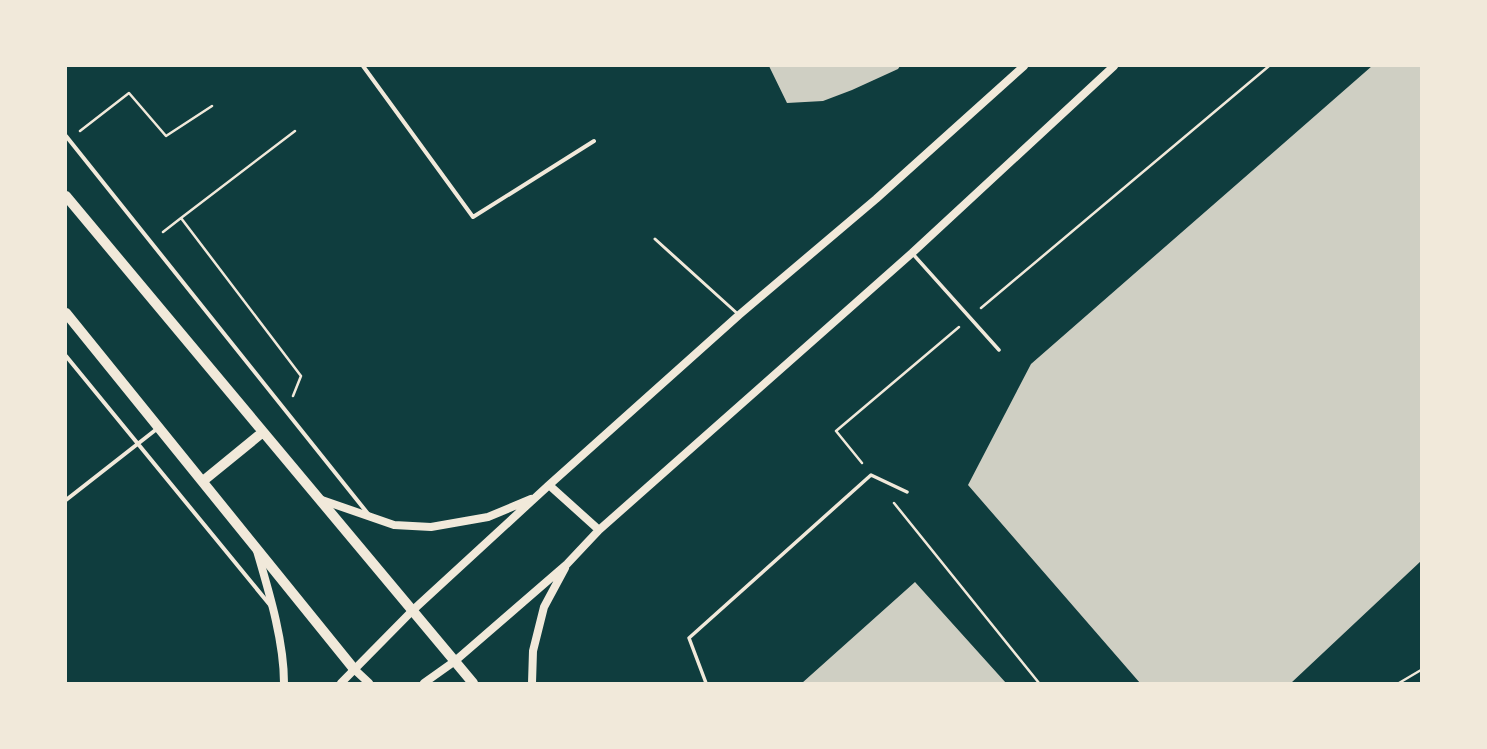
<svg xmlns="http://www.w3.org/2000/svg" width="1487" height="749" font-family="Arial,sans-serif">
	<rect width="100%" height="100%" fill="#0f3d3e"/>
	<!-- building -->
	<path fill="#cfcfc3" d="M 769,66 L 900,66 L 898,69 L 852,90 L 823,101 L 787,103 Z
		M 1372,66 L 1421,66 L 1421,561 L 1291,683 L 1140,683 L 968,485 L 1031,364 Z
		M 915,582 L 1006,683 L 802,683 Z"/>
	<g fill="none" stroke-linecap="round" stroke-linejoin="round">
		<!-- path -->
		<path stroke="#f1e9da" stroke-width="2.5" d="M 80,131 L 129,93 L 166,136 L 212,106
			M 181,218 L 295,131
			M 163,232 L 181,218 L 301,376 L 293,396
			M 981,308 L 1269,66
			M 862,463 L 836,431 L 959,327
			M 894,503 L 1039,683
			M 1399,683 L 1421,670"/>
		<!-- service -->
		<path stroke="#f1e9da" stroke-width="3" d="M 655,239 L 739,315"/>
		<!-- pedestrian -->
		<path stroke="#f1e9da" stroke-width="3.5" d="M 912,253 L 999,350
			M 706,683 L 689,638 L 871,475 L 907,492"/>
		<!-- minor -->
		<path stroke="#f1e9da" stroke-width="4" d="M 363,66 L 473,217 L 594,141
			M 66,136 L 369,515
			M 66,356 L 270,605
			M 66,500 L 158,428"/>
		<!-- secondary -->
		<path stroke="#f1e9da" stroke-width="8" d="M 549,485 L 599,530
			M 319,499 L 394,525 L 431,527 L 488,517 L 531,499
			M 257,551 C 269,592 284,641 284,683
			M 354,669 L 369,683
			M 341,683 L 412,611 L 549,485 L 739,315 L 876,199 L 1024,66
			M 424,683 L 455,661 L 567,564 L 599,530 L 912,253 L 1114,66
			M 532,683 L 533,651 L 544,607 L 565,568"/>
		<!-- primary -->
		<path stroke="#f1e9da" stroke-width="10" d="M 66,196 L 473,683
			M 66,313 L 354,669
			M 203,481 L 263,432"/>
	</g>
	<!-- border -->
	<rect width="1487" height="749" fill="none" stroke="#f1e9da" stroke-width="134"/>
</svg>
